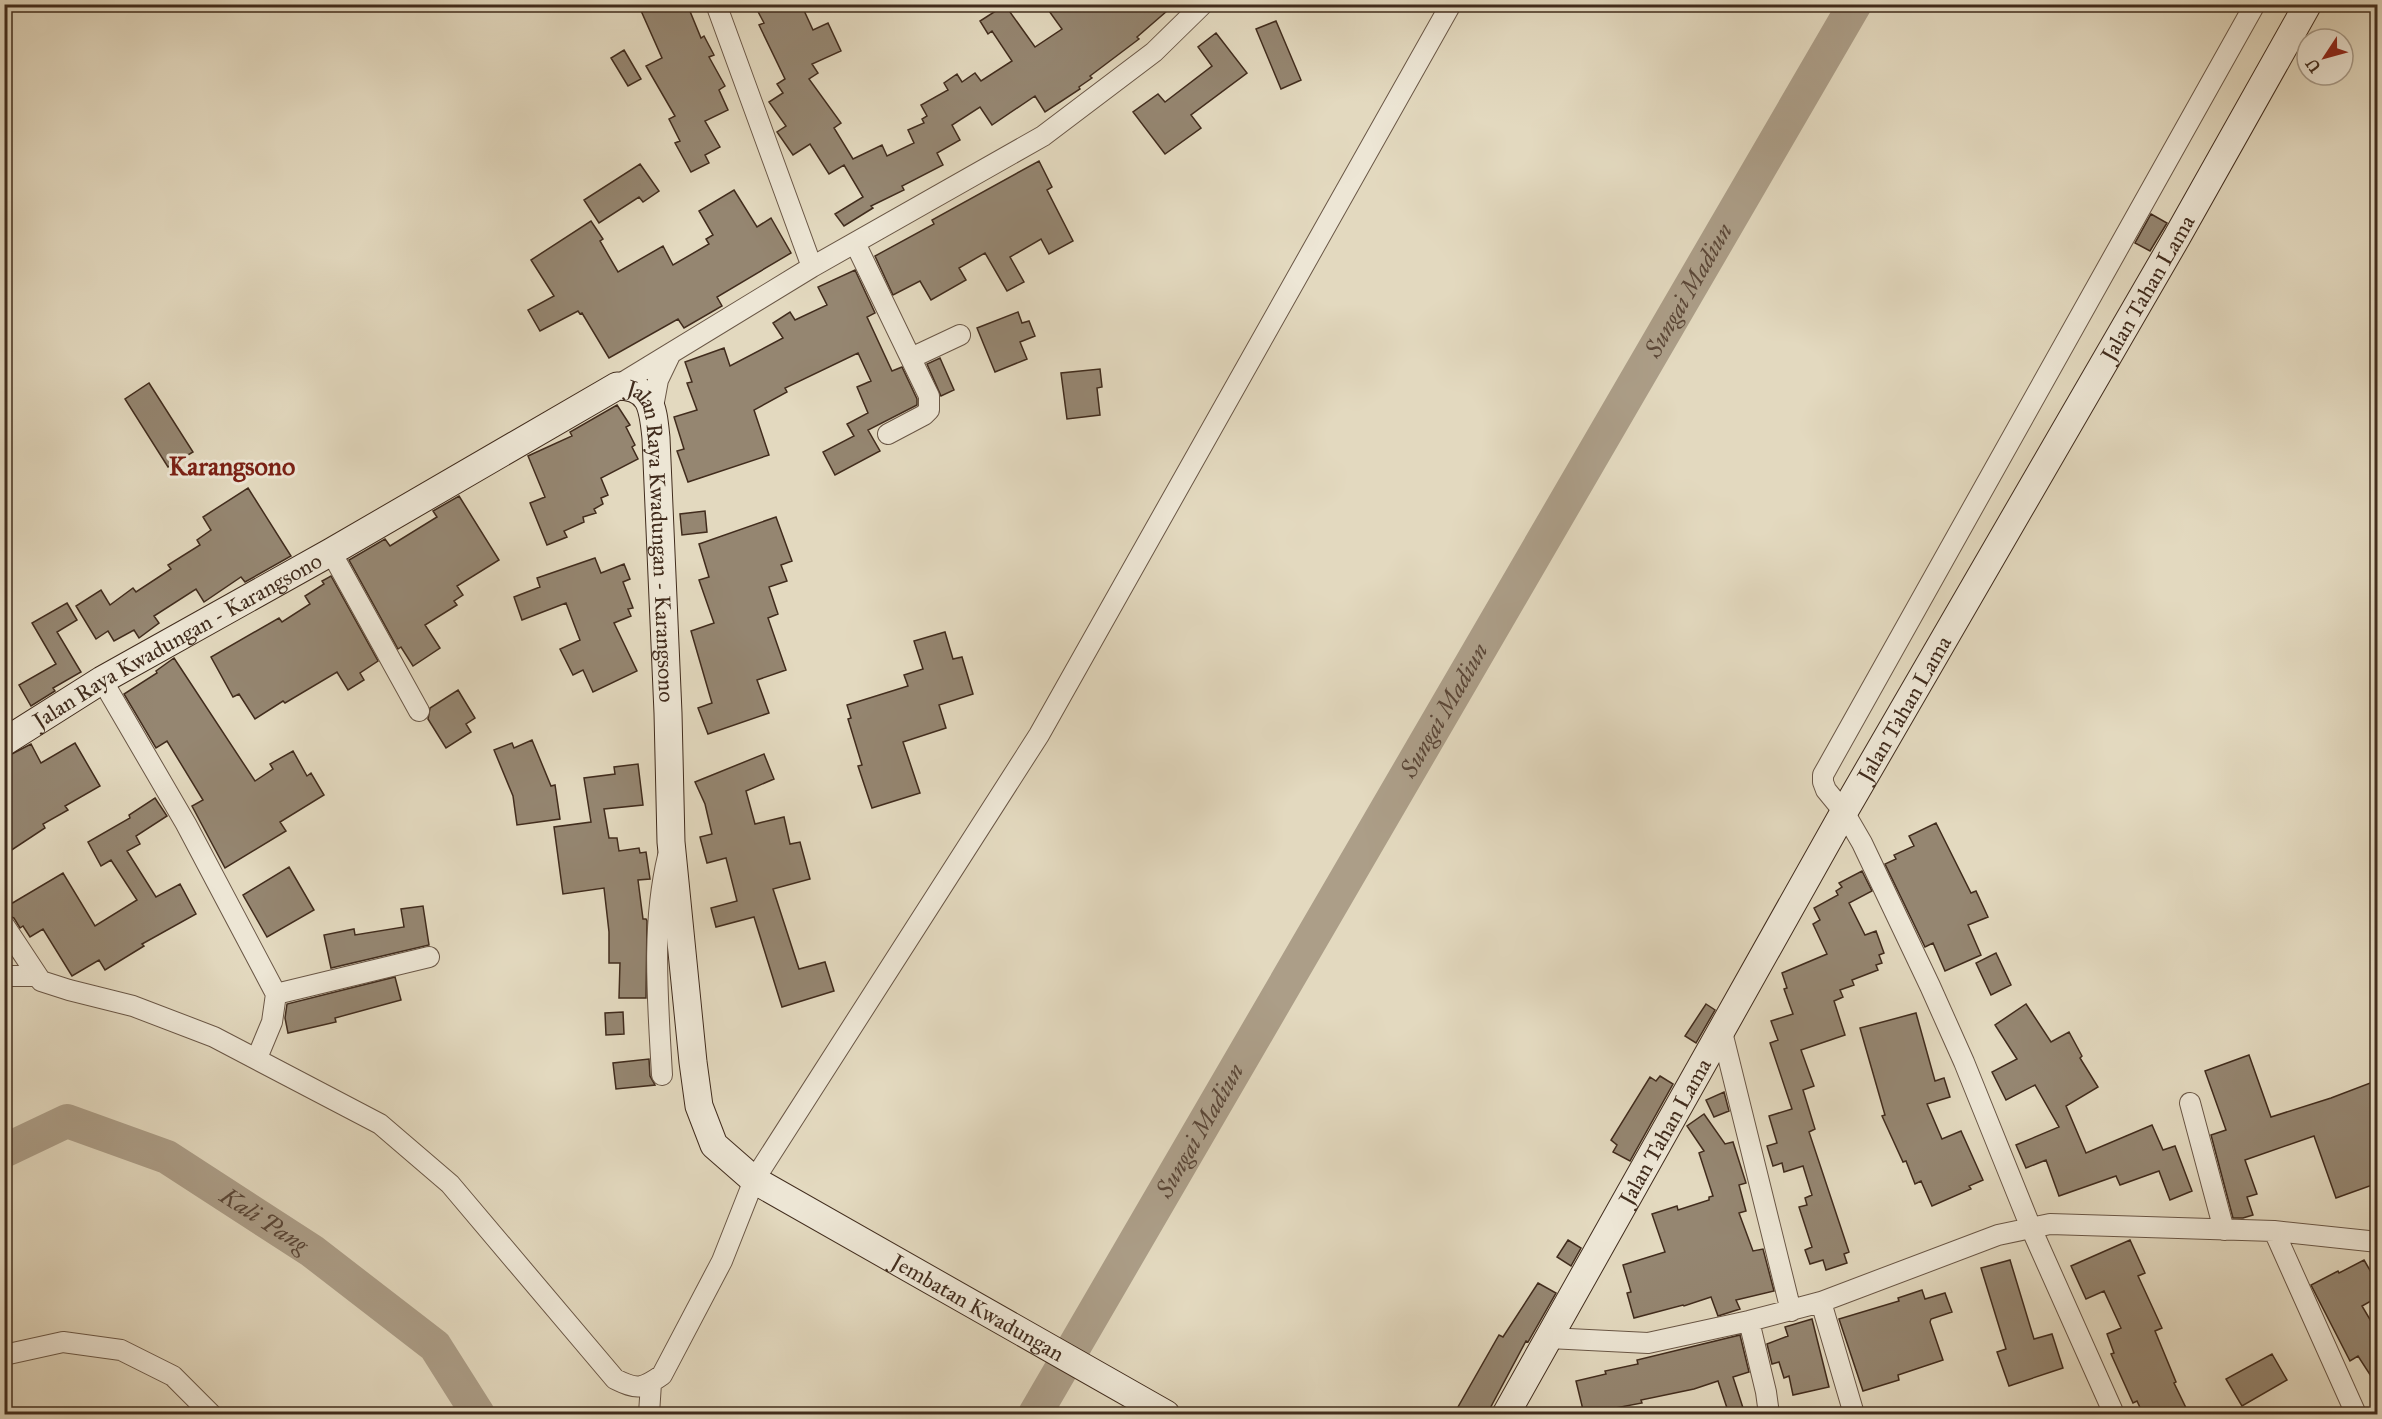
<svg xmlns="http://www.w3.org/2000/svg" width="2382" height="1419" font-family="'IM FELL Great Primer',serif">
	<rect width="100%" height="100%" fill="#e3d9bf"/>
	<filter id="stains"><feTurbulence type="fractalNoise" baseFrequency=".00333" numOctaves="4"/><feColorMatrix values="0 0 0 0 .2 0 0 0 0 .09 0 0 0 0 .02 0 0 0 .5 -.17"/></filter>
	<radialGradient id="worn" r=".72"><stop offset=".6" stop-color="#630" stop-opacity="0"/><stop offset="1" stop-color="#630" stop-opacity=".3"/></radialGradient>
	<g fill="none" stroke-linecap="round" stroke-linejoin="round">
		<!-- river -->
		<g stroke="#ac9e88" stroke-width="34">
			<path id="s1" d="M 4,1151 L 67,1121 L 167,1157 L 312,1251 L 435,1346 L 478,1414"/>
			<path id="s2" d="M 1035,1414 L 1855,4"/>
		</g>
	</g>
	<!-- building -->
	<path fill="#958671" stroke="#412c1d" stroke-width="1.5" d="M 638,4 L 687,4 L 701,38 L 704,36 L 714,55 L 709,57 L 725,86 L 719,90 L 728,110 L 705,121 L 720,147 L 705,155 L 709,163 L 691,172 L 675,143 L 680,141 L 669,119 L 675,116 L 646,66 L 662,58 Z
		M 754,4 L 801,4 L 813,30 L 828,23 L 841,51 L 812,64 L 818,73 L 809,79 L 841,123 L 834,128 L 853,159 L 882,145 L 887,156 L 914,143 L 908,130 L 924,123 L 922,119 L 927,116 L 921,105 L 948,90 L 944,83 L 957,74 L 962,82 L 975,73 L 981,81 L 1012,61 L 992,31 L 988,34 L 980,21 L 1005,5 L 1035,47 L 1062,29 L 1044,4 L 1175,4 L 1137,37 L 1139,39 L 1090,76 L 1092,78 L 1079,87 L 1080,89 L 1045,112 L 1035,96 L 992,125 L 980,107 L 952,125 L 960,140 L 937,153 L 943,165 L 902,186 L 904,190 L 871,206 L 873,208 L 844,226 L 835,214 L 863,197 L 844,165 L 829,174 L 810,144 L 793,155 L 777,132 L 786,126 L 769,102 L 783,93 L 777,84 L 785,79 L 759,25 L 764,23 Z
		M 1276,21 L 1301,80 L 1281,89 L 1256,29 Z
		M 1216,33 L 1247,73 L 1191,115 L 1201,128 L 1165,154 L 1133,112 L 1158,94 L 1165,102 L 1212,66 L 1198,47 Z
		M 624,50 L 641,79 L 628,86 L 611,58 Z
		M 1039,161 L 1052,187 L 1047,190 L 1073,241 L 1049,254 L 1041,239 L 1010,257 L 1024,282 L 1007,291 L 985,253 L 959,268 L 966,280 L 931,300 L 920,281 L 893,295 L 875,256 L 934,224 L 932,220 Z
		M 640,164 L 659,191 L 643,202 L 639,197 L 599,223 L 584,200 Z
		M 734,190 L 757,227 L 771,218 L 791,253 L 717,297 L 722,306 L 684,328 L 678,319 L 609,358 L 582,313 L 580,314 L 578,311 L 540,331 L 528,310 L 554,296 L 531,260 L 591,221 L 603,239 L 600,241 L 618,272 L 663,246 L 673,265 L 709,244 L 706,239 L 713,235 L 699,211 Z
		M 2151,214 L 2167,223 L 2150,251 L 2135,243 Z
		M 855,270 L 875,313 L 867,317 L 892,371 L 902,367 L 917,399 L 917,405 L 868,430 L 880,451 L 835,475 L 823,452 L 854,436 L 847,424 L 868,413 L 857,387 L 871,381 L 858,353 L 785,388 L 787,392 L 754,410 L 769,455 L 688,482 L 677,451 L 684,449 L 674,417 L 697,410 L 687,383 L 692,382 L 685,362 L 724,348 L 730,366 L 783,338 L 773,323 L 790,312 L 795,320 L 827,305 L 818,287 Z
		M 1018,312 L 1022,323 L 1029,321 L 1035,336 L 1020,342 L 1027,359 L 995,372 L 977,328 Z
		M 940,358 L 954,390 L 941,396 L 927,364 Z
		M 1100,369 L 1102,387 L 1097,388 L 1100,415 L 1067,419 L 1061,373 Z
		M 149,383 L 193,452 L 168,467 L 125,399 Z
		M 617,405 L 630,425 L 626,427 L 635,445 L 632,447 L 638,459 L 601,478 L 608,495 L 601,498 L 603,504 L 594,509 L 596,513 L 583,517 L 584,522 L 564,531 L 567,537 L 547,545 L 530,503 L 545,497 L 528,456 L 572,436 L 570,432 Z
		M 248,488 L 291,556 L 245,582 L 241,577 L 204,602 L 196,589 L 154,616 L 159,623 L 139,638 L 134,630 L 114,641 L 108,631 L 96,639 L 76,606 L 101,590 L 110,605 L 133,588 L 136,592 L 171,569 L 168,565 L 200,545 L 197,540 L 211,530 L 203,517 Z
		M 459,496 L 499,560 L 457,586 L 463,595 L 454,601 L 457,605 L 425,625 L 440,648 L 413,666 L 401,647 L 398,649 L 349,560 L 385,539 L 390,546 L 437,517 L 433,511 Z
		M 705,511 L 707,532 L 682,535 L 680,514 Z
		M 776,517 L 792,561 L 781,565 L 787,581 L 769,587 L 778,614 L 768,618 L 786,670 L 757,680 L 769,713 L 708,734 L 698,708 L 712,703 L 691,631 L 714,623 L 699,580 L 709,577 L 699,544 Z
		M 595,558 L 601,573 L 624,564 L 630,579 L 623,582 L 633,608 L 628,609 L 631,616 L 614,623 L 637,671 L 593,692 L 583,670 L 573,675 L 560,649 L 580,640 L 566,603 L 522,620 L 514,597 L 540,587 L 537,578 Z
		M 331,576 L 378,661 L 360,673 L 364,680 L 348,690 L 337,672 L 285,703 L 283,701 L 255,719 L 239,694 L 233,697 L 211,657 L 279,618 L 282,622 L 310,604 L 305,596 L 324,584 L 322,581 Z
		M 67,603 L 77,620 L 57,632 L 81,672 L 53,688 L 55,691 L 31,706 L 19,685 L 56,664 L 32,623 Z
		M 945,632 L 953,659 L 962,657 L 973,694 L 939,705 L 946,728 L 903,742 L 920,793 L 872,808 L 858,766 L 862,765 L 848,719 L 851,718 L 847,705 L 908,686 L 904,675 L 923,669 L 914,641 Z
		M 174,658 L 255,781 L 273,769 L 270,764 L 293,751 L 307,776 L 311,773 L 324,795 L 280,822 L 286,831 L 225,868 L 192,806 L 203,800 L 167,741 L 156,748 L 124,694 L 157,673 L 156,671 Z
		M 458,690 L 475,718 L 466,724 L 471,732 L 446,748 L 428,719 L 430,708 Z
		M 532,740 L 551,786 L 555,785 L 560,819 L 517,825 L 513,796 L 494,750 L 512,743 L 514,748 Z
		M 75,743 L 100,786 L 65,806 L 68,810 L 43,824 L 45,828 L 4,855 L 4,758 L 31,744 L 41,763 Z
		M 764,754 L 774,779 L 746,791 L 755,824 L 784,817 L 790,844 L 800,842 L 810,879 L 773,889 L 799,969 L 825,962 L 834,991 L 782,1007 L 754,917 L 716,927 L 711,908 L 737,901 L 726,858 L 707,863 L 700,837 L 712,834 L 705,804 L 695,782 Z
		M 638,764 L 643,805 L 604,809 L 609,838 L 617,838 L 619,851 L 639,848 L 640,853 L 646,852 L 650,879 L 638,880 L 643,919 L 646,919 L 647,921 L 646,998 L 619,998 L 620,963 L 609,963 L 609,932 L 604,888 L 563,894 L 554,827 L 591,822 L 584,778 L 615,774 L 614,767 Z
		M 155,798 L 167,816 L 136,836 L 140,844 L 127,851 L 156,897 L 180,884 L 196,914 L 142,944 L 144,946 L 105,970 L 99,960 L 72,976 L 43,929 L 30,937 L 23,926 L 20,928 L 14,918 L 4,913 L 4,908 L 63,873 L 95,926 L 137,900 L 111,860 L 101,866 L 88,842 L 130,818 L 129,815 Z
		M 1936,823 L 1971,893 L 1976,891 L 1988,917 L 1968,925 L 1981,955 L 1945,971 L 1933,943 L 1925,947 L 1885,864 L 1896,859 L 1894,855 L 1914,846 L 1909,836 Z
		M 289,867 L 314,910 L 267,937 L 243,895 Z
		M 1862,871 L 1872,891 L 1849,903 L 1865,935 L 1876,931 L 1884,953 L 1879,955 L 1882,963 L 1876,965 L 1878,970 L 1852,980 L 1854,985 L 1840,990 L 1843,997 L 1834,1001 L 1845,1035 L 1801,1050 L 1814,1086 L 1803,1090 L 1815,1129 L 1809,1132 L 1849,1252 L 1844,1254 L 1847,1263 L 1826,1270 L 1823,1260 L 1810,1264 L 1805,1250 L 1812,1247 L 1799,1207 L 1807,1205 L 1805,1198 L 1812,1195 L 1803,1166 L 1784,1172 L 1782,1163 L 1773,1166 L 1767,1146 L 1777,1143 L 1769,1116 L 1792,1109 L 1770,1043 L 1778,1040 L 1771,1021 L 1793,1014 L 1784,989 L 1787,988 L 1782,973 L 1827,954 L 1813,924 L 1820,920 L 1814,908 L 1838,895 L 1836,891 L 1842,887 L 1839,883 Z
		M 423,906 L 429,945 L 331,968 L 324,935 L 354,929 L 355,935 L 404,927 L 401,909 Z
		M 1996,953 L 2011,985 L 1991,995 L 1976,963 Z
		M 395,977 L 401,1000 L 335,1018 L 336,1022 L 288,1033 L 285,1018 L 287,1004 Z
		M 1706,1004 L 1715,1010 L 1696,1043 L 1685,1036 Z
		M 2026,1004 L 2051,1042 L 2069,1032 L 2082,1056 L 2080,1058 L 2098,1087 L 2066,1106 L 2086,1153 L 2152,1125 L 2163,1150 L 2175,1146 L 2192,1191 L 2170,1200 L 2159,1171 L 2120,1185 L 2116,1176 L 2059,1196 L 2046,1160 L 2026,1168 L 2016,1145 L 2059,1127 L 2035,1085 L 2006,1100 L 1992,1072 L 2017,1059 L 1995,1025 Z
		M 623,1012 L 624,1034 L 606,1035 L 605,1013 Z
		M 1916,1013 L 1935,1081 L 1944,1078 L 1950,1097 L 1927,1104 L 1942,1139 L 1961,1131 L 1983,1180 L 1969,1186 L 1971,1189 L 1932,1206 L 1921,1181 L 1915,1184 L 1906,1161 L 1903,1162 L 1882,1116 L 1885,1115 L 1860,1028 Z
		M 2249,1055 L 2271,1117 L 2331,1098 L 2378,1080 L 2378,1183 L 2336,1198 L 2314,1136 L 2245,1160 L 2257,1194 L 2247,1197 L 2253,1215 L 2243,1218 L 2233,1218 L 2211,1135 L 2226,1130 L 2205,1071 Z
		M 649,1059 L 650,1076 L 655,1085 L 616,1089 L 613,1063 Z
		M 1660,1076 L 1673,1084 L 1630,1161 L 1613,1152 L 1617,1145 L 1611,1140 L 1650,1077 L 1656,1081 Z
		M 1724,1092 L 1729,1111 L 1714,1117 L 1706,1100 Z
		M 1704,1114 L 1725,1144 L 1733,1142 L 1746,1183 L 1739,1185 L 1746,1211 L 1739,1213 L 1753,1251 L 1763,1249 L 1774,1291 L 1736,1300 L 1740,1309 L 1718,1316 L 1711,1297 L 1684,1306 L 1683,1305 L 1634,1318 L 1627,1293 L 1631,1292 L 1623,1265 L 1665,1252 L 1652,1214 L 1677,1206 L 1678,1210 L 1709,1200 L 1709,1197 L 1713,1196 L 1699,1153 L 1704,1151 L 1687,1126 Z
		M 1568,1240 L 1581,1248 L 1571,1266 L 1557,1257 Z
		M 2130,1240 L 2145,1273 L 2138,1276 L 2162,1328 L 2155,1331 L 2176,1382 L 2174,1383 L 2189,1414 L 2143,1414 L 2137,1401 L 2133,1403 L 2111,1354 L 2114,1353 L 2107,1334 L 2121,1328 L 2104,1291 L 2086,1299 L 2071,1266 Z
		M 2010,1260 L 2034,1339 L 2052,1334 L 2063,1368 L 2009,1386 L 1997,1352 L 2006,1349 L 1981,1268 Z
		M 2364,1260 L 2378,1284 L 2378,1297 L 2362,1306 L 2378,1333 L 2378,1387 L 2358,1356 L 2350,1361 L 2311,1285 L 2338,1271 L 2339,1273 Z
		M 1538,1283 L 1556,1293 L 1528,1342 L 1526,1341 L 1487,1414 L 1454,1414 L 1499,1335 L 1503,1337 Z
		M 1922,1290 L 1925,1299 L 1945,1293 L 1952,1312 L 1931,1319 L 1930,1322 L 1943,1360 L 1898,1375 L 1899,1380 L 1863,1391 L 1839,1319 L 1899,1301 L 1898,1298 Z
		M 1812,1319 L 1829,1387 L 1793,1395 L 1789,1376 L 1784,1378 L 1779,1362 L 1772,1364 L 1767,1344 L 1788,1336 L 1785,1327 Z
		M 1740,1335 L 1749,1372 L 1733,1377 L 1745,1414 L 1729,1414 L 1718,1381 L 1694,1389 L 1641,1400 L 1642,1403 L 1584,1414 L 1576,1381 L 1606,1374 L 1605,1371 L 1638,1364 L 1637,1360 Z
		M 2272,1354 L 2287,1380 L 2242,1406 L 2226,1379 Z"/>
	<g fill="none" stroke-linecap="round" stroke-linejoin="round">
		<defs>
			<path id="street" d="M 716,4 L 812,267
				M 855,243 L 929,396 L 929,410 L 924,415 L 888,434
				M 911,358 L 960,335
				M 617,386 L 812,267 L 1043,136 L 1154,52 L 1203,4
				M 653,407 L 658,380 L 671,353
				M 331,552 L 419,711
				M 102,680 L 186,824 L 276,994 L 272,1022 L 257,1058
				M 4,925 L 41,981 L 69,990 L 133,1006 L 214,1037 L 380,1124 L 450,1184 L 615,1379 C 637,1390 642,1389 662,1375 L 722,1261 L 754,1180 L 1039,735 L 1451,4
				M 4,976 L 35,976
				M 276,994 L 429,957
				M 1721,1028 L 1791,1311
				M 662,1075 C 658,1002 651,927 668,856
				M 2190,1103 L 2224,1230
				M 2274,1231 L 2356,1414
				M 1821,1302 L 1854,1414
				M 1749,1321 L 1766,1392 L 1769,1414
				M 1549,1338 L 1648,1343 L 1749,1321 L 1821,1302 L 1998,1235 L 2050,1224 L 2274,1231 L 2378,1242
				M 4,1355 L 63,1342 L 121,1350 L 173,1376 L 211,1414
				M 649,1414 L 651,1383
				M 2114,1414 L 2031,1228 L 1964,1062 L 1930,986 L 1862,843 L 1844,812 L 1826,790 L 1823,782 L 1823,775 L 2255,4"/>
			<g id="secondary">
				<path id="s3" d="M 4,742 L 102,680 L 331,552 L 617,386 C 652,386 653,409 656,438 L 668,713 L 671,842 L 693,1062 L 699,1106 L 714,1145 L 754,1180 L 1166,1414"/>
				<path id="s4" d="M 1506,1414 L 1844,812 L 2177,237 L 2308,4"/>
			</g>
		</defs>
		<!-- street casing -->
		<use href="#street" stroke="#6a5746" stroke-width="22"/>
		<!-- secondary casing -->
		<use href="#secondary" stroke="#412c1d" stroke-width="29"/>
		<!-- street -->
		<use href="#street" stroke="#ede6d5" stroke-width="20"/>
		<!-- secondary -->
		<use href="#secondary" stroke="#ede6d5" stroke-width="27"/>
	</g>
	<g text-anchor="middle" stroke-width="6" stroke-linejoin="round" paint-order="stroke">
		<!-- street labels -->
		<g font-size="22" fill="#412c1d" stroke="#ede6d5">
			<text dy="8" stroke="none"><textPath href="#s4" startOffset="1296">Jalan Tahan Lama</textPath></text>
			<text dy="8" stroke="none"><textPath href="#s3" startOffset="884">Jalan Raya Kwadungan - Karangsono</textPath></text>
			<text dy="8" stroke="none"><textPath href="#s3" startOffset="201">Jalan Raya Kwadungan - Karangsono</textPath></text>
			<text dy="8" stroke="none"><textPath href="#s4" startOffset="810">Jalan Tahan Lama</textPath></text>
			<text dy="8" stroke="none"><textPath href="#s4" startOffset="324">Jalan Tahan Lama</textPath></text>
			<text dy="8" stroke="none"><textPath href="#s3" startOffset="1806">Jembatan Kwadungan</textPath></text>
		</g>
		<!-- water labels -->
		<g font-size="24" font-style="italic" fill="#5c4838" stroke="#ede6d5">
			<text dy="8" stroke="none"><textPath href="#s2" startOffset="1300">Sungai Madiun</textPath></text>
			<text dy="8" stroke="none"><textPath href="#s2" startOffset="814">Sungai Madiun</textPath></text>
			<text dy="8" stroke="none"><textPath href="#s2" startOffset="328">Sungai Madiun</textPath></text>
			<text dy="8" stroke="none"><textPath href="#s1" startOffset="292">Kali Pang</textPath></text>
		</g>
		<!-- quarter labels -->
		<g font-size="26" font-weight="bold" fill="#7a1f14" stroke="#ede6d5">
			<text x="232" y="475">Karangsono</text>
		</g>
	</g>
	<!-- margin -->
	<rect width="2382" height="1419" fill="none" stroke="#e3d9bf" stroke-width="24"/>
	<rect x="6" y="6" width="2370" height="1407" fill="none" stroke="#412c1d" stroke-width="3"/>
	<rect x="12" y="12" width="2358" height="1395" fill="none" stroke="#412c1d" stroke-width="1.5"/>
	<!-- north arrow -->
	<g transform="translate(2325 57) rotate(234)"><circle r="28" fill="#ede6d5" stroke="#a89c8b" stroke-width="1.5"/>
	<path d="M0-4.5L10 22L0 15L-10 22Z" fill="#8f2418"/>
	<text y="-9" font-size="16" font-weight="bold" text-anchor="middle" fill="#412c1d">U</text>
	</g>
	<rect width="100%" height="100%" filter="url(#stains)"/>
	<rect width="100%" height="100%" fill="url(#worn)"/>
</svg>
